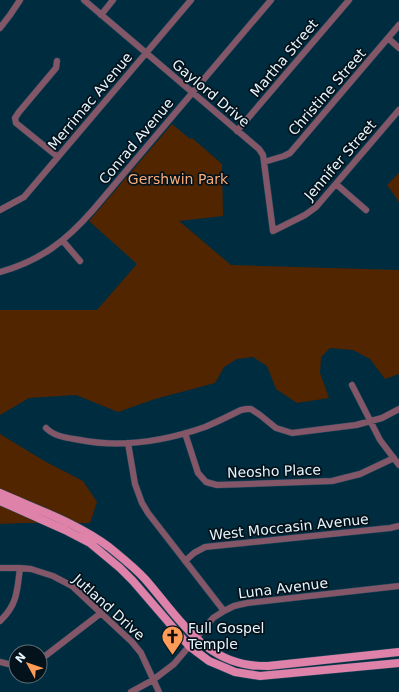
<svg xmlns="http://www.w3.org/2000/svg" width="399" height="692" font-family="'DejaVu Sans',sans-serif">
	<rect width="100%" height="100%" fill="#002c3f"/>
	<!-- green -->
	<path fill="#512500" d="M 172,124 L 190,139 L 192,138 L 222,164 L 223,216 L 179,221 L 231,265 L 399,270 L 399,374 L 385,379 L 370,359 L 353,350 L 330,348 L 321,357 L 320,373 L 329,398 L 297,403 L 276,389 L 267,366 L 253,357 L 237,359 L 224,367 L 215,383 L 155,399 L 118,412 L 76,395 L 29,398 L 0,415 L 0,310 L 97,310 L 137,264 L 89,221 Z
		M 399,173 L 399,202 L 387,185 Z
		M 0,434 L 46,462 L 83,481 L 97,502 L 90,523 L 23,523 L 0,524 Z"/>
	<g fill="none" stroke-linecap="round" stroke-linejoin="round">
		<defs>
			<path id="minor" d="M 84,0 L 259,149 L 263,155 L 264,162 L 273,231 L 305,215 L 316,207 L 399,110
				M 101,15 L 113,0
				M 0,28 L 10,15 L 20,0
				M 388,38 L 399,48
				M 57,61 L 56,68 L 19,112 L 15,118 L 16,123 L 58,157
				M 237,131 L 349,0
				M 264,162 L 284,156 L 290,153 L 399,25
				M 336,184 L 366,210
				M 0,210 L 24,197 L 191,0
				M 63,241 L 80,261
				M 0,272 C 40,261 66,241 93,210 L 271,0
				M 352,385 L 380,440 L 399,465
				M 46,428 C 55,437 68,438 80,440 C 121,448 165,441 205,427 C 217,422 229,416 241,410 L 247,409 L 251,409 L 260,415 L 276,428 L 292,433 L 356,425 L 382,418 L 399,409
				M 185,433 L 198,473 L 206,482 L 217,485 L 332,481 L 360,474 L 394,458
				M 128,443 L 135,484 L 142,503 L 148,513 L 224,611
				M 185,561 L 194,553 L 205,547 L 390,528 L 399,526
				M 0,568 L 20,568 L 31,569 L 53,576 L 72,586 L 132,642 L 141,653 L 159,692
				M 0,621 C 18,604 17,590 20,568
				M 40,660 L 101,613
				M 0,662 L 16,666
				M 131,692 L 153,680 L 174,664 L 213,618 L 224,611 L 234,606 L 247,603 L 399,586"/>
			<path id="major" d="M 0,493 C 36,509 77,523 109,547 C 121,557 134,567 145,579 C 176,614 200,658 250,665 C 256,666 262,666 268,666 L 399,652
				M 0,501 L 65,530 L 90,543 L 120,568 L 133,581 L 189,646 L 209,661 L 221,666 L 235,672 L 260,676 L 399,663"/>
		</defs>
		<!-- minor casing -->
		<use href="#minor" stroke="#20485a" stroke-width="7"/>
		<!-- major casing -->
		<use href="#major" stroke="#20485a" stroke-width="9"/>
		<!-- minor -->
		<use href="#minor" stroke="#835668" stroke-width="6"/>
		<!-- major -->
		<use href="#major" stroke="#de82a9" stroke-width="8"/>
	</g>
	<!-- icons -->
	<defs>
		<symbol id="church-pin" viewBox="-11 -11 22 30"><path d="M0 17L-7.5 6A9.5 9.5 0 1 1 7.5 6Z" fill="#fe9c57" stroke="#03121b"/><path d="M-1.2-6h2.4v3.5h3.3v2.4h-3.3V6h-2.4V-.1h-3.3v-2.4h3.3Z" fill="#111"/></symbol>
	</defs>
	<g fill-rule="evenodd">
		<use href="#church-pin" x="160" y="624" width="25" height="34"/>
	</g>
	<g text-anchor="middle" stroke-width="3.5" stroke-linejoin="round" paint-order="stroke">
		<!-- street labels -->
		<g font-size="14" fill="#e8f5fd" stroke="#03121b">
			<text transform="translate(284 58) rotate(-50)" y="5">Martha Street</text>
			<text transform="translate(327 92) rotate(-49)" y="5">Christine Street</text>
			<text transform="translate(211 93) rotate(40)" y="5">Gaylord Drive</text>
			<text transform="translate(90 101) rotate(-50)" y="5">Merrimac Avenue</text>
			<text transform="translate(136 141) rotate(-50)" y="5">Conrad Avenue</text>
			<text transform="translate(340 160) rotate(-49)" y="5">Jennifer Street</text>
			<text transform="translate(274 471) rotate(-2)" y="5">Neosho Place</text>
			<text transform="translate(289 527) rotate(-6)" y="5">West Moccasin Avenue</text>
			<text transform="translate(283 588) rotate(-7)" y="5">Luna Avenue</text>
			<text transform="translate(109 607) rotate(42)" y="5">Jutland Drive</text>
		</g>
		<!-- park labels -->
		<g font-size="14" fill="#fbad79" stroke="#03121b">
			<text x="178" y="184">Gershwin Park</text>
		</g>
		<!-- poi labels -->
		<g font-size="14" fill="#e8f5fd" stroke="#03121b" text-anchor="start">
			<text x="188" y="633">Full Gospel<tspan x="188" dy="16">Temple</tspan></text>
		</g>
	</g>
	<!-- north arrow -->
	<g transform="translate(28 664) rotate(310)"><circle r="19" fill="#03121b" stroke="#5f6d75"/>
	<path d="M0-3L7 15L0 10L-7 15Z" fill="#fe9c57"/>
	<text y="-6" font-size="11" font-weight="bold" text-anchor="middle" fill="#e8f5fd">N</text>
	</g>
</svg>
